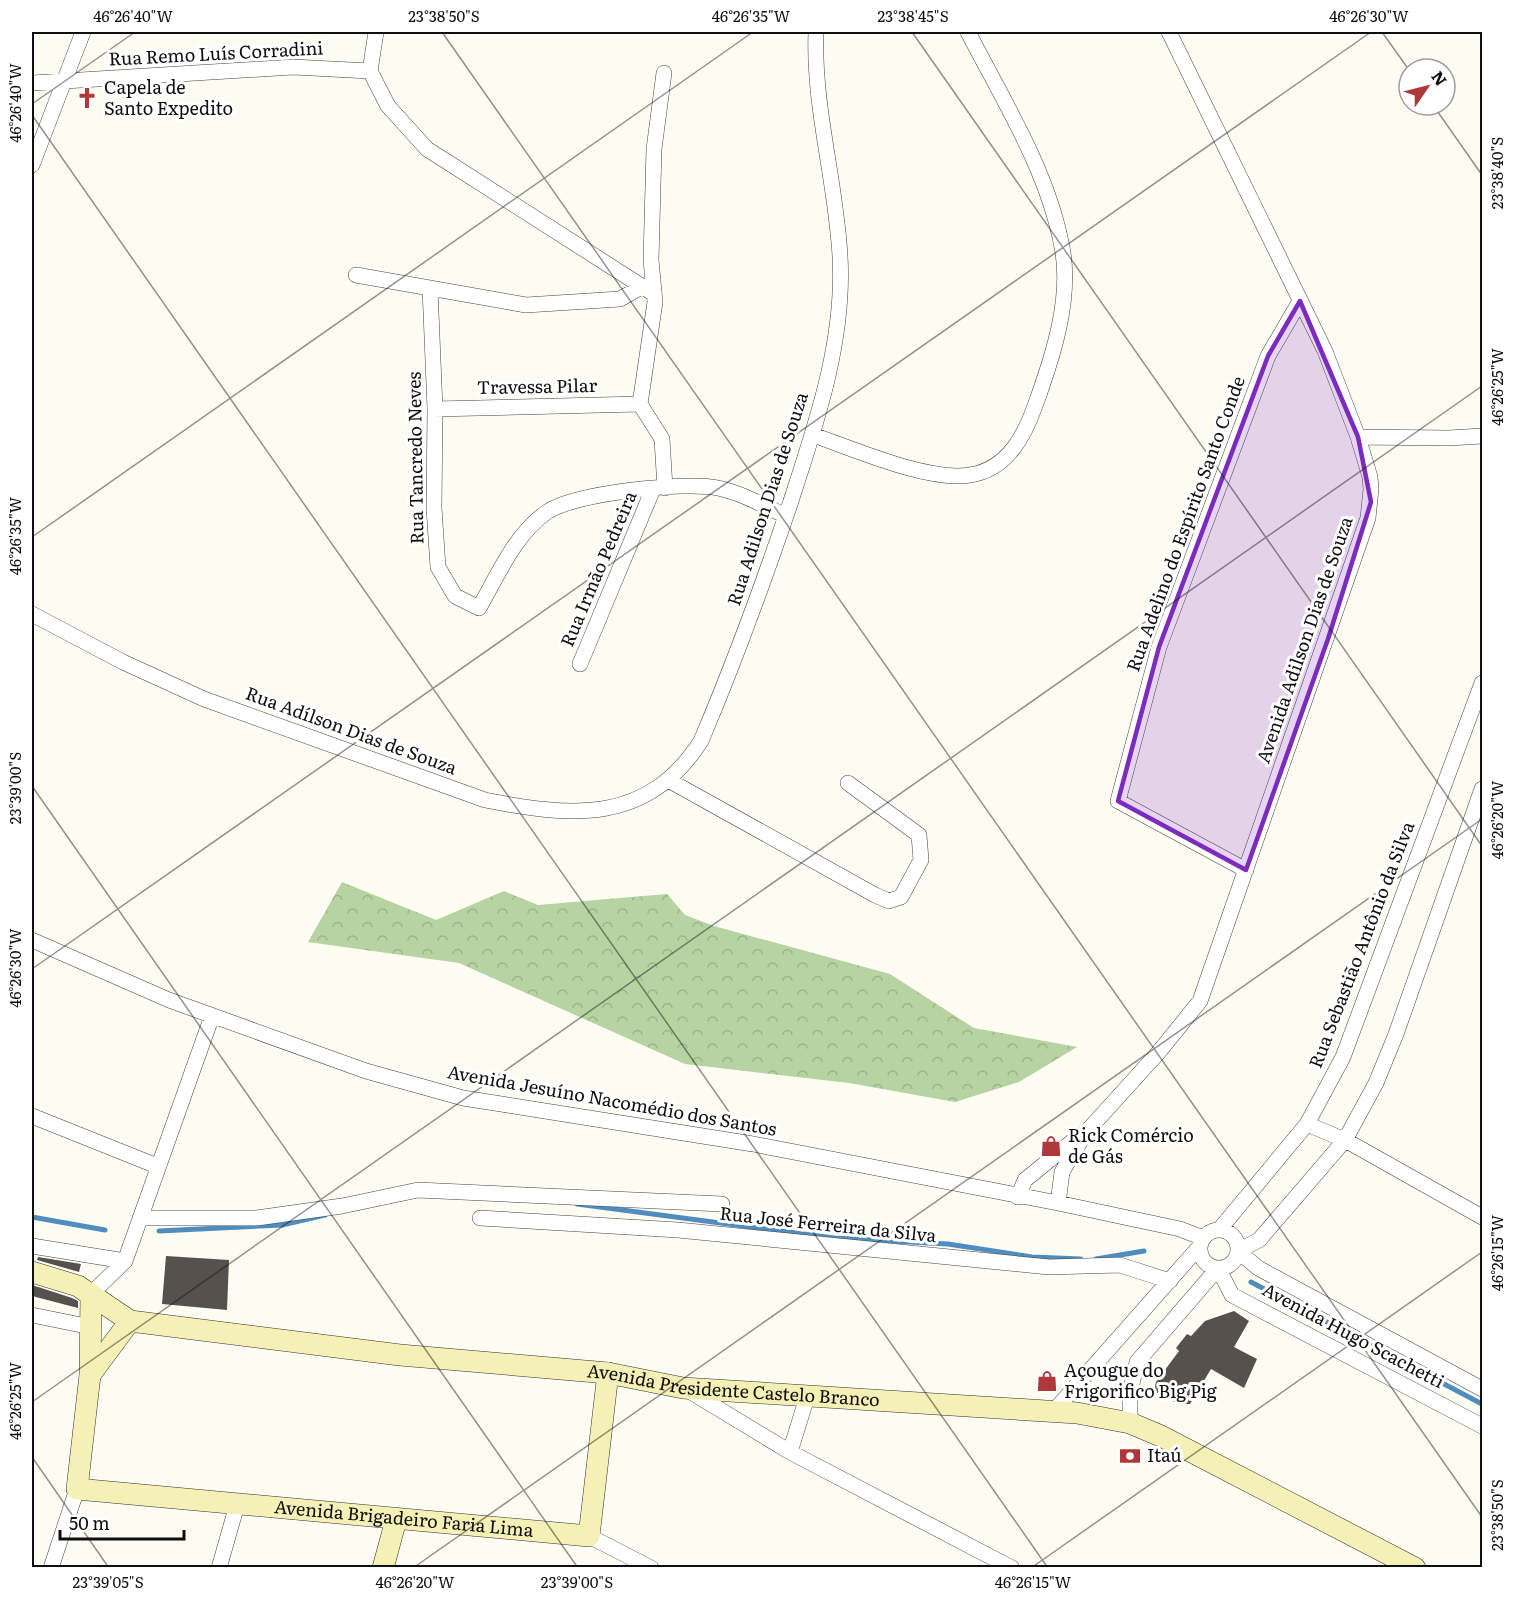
<svg xmlns="http://www.w3.org/2000/svg" width="1514" height="1599" font-family="Literata,serif">
	<defs>
		<pattern id="forest-crowns" width="20" height="18" patternUnits="userSpaceOnUse" patternTransform="scale(1.5)"><rect width="20" height="18" fill="#b6d3a1"/><path d="M2 6a3 3 0 1 1 6 0M12 15a3 3 0 1 1 6 0" fill="none" stroke="#9bb489"/></pattern>
	</defs>
	<rect width="100%" height="100%" fill="#fdfcf3"/>
	<!-- forest -->
	<path fill="url(#forest-crowns)" d="M 342,882 L 436,920 L 504,891 L 538,905 L 667,894 L 685,915 L 714,926 L 890,974 L 974,1028 L 1077,1047 L 1019,1082 L 955,1102 L 849,1083 L 685,1064 L 459,963 L 308,942 Z"/>
	<g fill="none" stroke-linecap="round" stroke-linejoin="round">
		<!-- stream -->
		<path stroke="#4e8dbd" stroke-width="5" d="M 577,1204 L 834,1238 L 948,1244 L 1032,1257 L 1081,1259
			M 32,1217 L 105,1230
			M 159,1231 L 282,1225 L 325,1215
			M 1096,1259 L 1144,1251
			M 1251,1282 L 1482,1404"/>
	</g>
	<!-- building -->
	<path fill="#57514d" d="M 166,1256 L 229,1260 L 227,1310 L 162,1304 Z
		M 38,1257 L 81,1264 L 79,1272 L 37,1260 Z
		M 32,1285 L 72,1298 L 78,1301 L 78,1308 L 32,1296 Z
		M 1234,1311 L 1249,1321 L 1234,1347 L 1257,1359 L 1244,1388 L 1211,1369 L 1190,1404 L 1178,1404 L 1154,1391 L 1156,1382 L 1179,1351 L 1176,1348 L 1187,1334 L 1191,1336 L 1205,1321 Z"/>
	<g fill="none" stroke-linecap="round" stroke-linejoin="round">
		<defs>
			<path id="street" d="M 370,71 L 388,106 L 427,149 L 654,294
				M 370,71 L 376,32
				M 664,73 L 654,149 L 651,260 L 655,302 L 640,404 L 662,439 L 665,488
				M 32,83 L 293,67 L 370,71
				M 32,165 L 83,32
				M 356,275 L 526,305 L 620,299 L 643,286
				M 430,288 L 435,409 L 434,508 L 438,567 L 455,596 L 479,608 C 498,575 515,534 547,512 C 575,493 685,481 718,488 C 742,493 764,506 786,516
				M 435,409 L 640,404
				M 813,435 C 854,449 928,482 970,475 C 1008,469 1025,435 1036,403 C 1053,356 1072,298 1062,247 C 1048,171 1003,100 968,32
				M 1358,437 L 1449,438 L 1482,436
				M 32,614 L 123,662 L 204,699 L 485,800 C 572,817 647,825 701,741 C 734,663 763,584 790,504 C 816,424 845,341 840,256 C 836,181 813,107 816,32
				M 580,664 L 653,489
				M 670,781 L 875,895 L 889,901 L 901,897 L 921,860 L 919,835 L 848,783
				M 1482,789 L 1396,1034 L 1376,1083 L 1345,1140 L 1259,1240 L 1238,1251 L 1258,1268 L 1482,1389
				M 1246,870 L 1118,801 L 1159,647 L 1268,356 L 1300,301
				M 32,940 L 169,1000 L 366,1071 L 463,1098 L 753,1144 L 1058,1203 L 1180,1229 L 1203,1238
				M 32,1116 L 157,1166
				M 1307,1124 L 1345,1140 L 1482,1217
				M 1018,1197 L 1025,1180 L 1074,1140 L 1080,1139 L 1158,1053 L 1200,1001 L 1368,518 L 1371,489 L 1370,477 L 1358,437 L 1325,351 L 1169,32
				M 1058,1203 L 1062,1172 L 1080,1142
				M 140,1218 L 257,1218 L 342,1206 L 418,1190 L 722,1204
				M 480,1218 L 678,1230 L 1049,1267 L 1120,1265 L 1170,1281
				M 1219,1230 L 1307,1124 L 1343,1057 L 1482,683
				M1200 1249a19 19 0 1 1 38 0a19 19 0 1 1-38 0Z
				M 32,1246 L 125,1261
				M 91,1294 L 125,1261 L 212,1016
				M 32,1315 L 91,1327
				M 686,1389 L 790,1452 L 1012,1568
				M 1053,1412 L 1200,1246
				M 1130,1423 L 1130,1392 L 1137,1362 L 1218,1268 L 1232,1295 L 1482,1426
				M 790,1452 L 808,1394
				M 589,1536 L 651,1568
				M 51,1568 L 77,1489
				M 219,1568 L 237,1505"/>
			<g id="secondary">
				<path id="s1" d="M 32,1272 L 78,1286 L 130,1321 L 400,1355 L 608,1373 L 683,1388 L 1077,1413 L 1130,1423 L 1161,1436 L 1415,1568"/>
				<path id="s2" d="M 91,1294 L 90,1375 L 77,1489 L 589,1536 L 608,1373"/>
				<path d="M 90,1375 L 130,1321"/>
				<path d="M 383,1568 L 396,1520"/>
			</g>
		</defs>
		<!-- street casing -->
		<use href="#street" stroke="#424242" stroke-width="16"/>
		<!-- secondary casing -->
		<use href="#secondary" stroke="#313131" stroke-width="22"/>
		<!-- street -->
		<use href="#street" stroke="#fff" stroke-width="15"/>
		<!-- secondary -->
		<use href="#secondary" stroke="#f5f0b6" stroke-width="21"/>
	</g>
	<!-- marked area -->
	<path fill="#7b2cbf" fill-opacity="0.2" stroke="#7b2cbf" stroke-width="4.5" stroke-linejoin="round" d="M 1300,301 L 1358,437 L 1371,502 L 1328,639 L 1246,870 L 1118,801 L 1159,647 L 1268,356 Z"/>
	<!-- ticks -->
	<path fill="none" stroke="#0f0f0f" stroke-width="1.5" stroke-opacity="0.45" d="M 442,32 L 1482,1517M 912,32 L 1482,846M 1382,32 L 1409,70M 32,104 L 135,32M 1433,105 L 1482,175M 32,115 L 1048,1568M 32,537 L 753,32M 32,786 L 578,1568M 32,969 L 1371,32M 32,1402 L 1482,386M 32,1457 L 109,1568M 413,1568 L 1482,819M 1031,1568 L 1482,1252"/>
	<!-- icons -->
	<defs>
		<symbol id="church-bare" viewBox="-9 -9 18 18"><path d="M-1.2-6h2.4v3.5h3.3v2.4h-3.3V6h-2.4V-.1h-3.3v-2.4h3.3Z" fill="#af383a" stroke="#fff" stroke-width="2.5" paint-order="stroke"/></symbol>
		<symbol id="shop-bare" viewBox="-9 -9 18 18"><path d="M-5-2.5h2.3a2.7 3.5 0 0 1 5.4 0H5L5.5 6h-11ZM-1.5-2.5h3a1.5 2.3 0 0 0-3 0Z" fill="#af383a" stroke="#fff" stroke-width="2.5" paint-order="stroke"/></symbol>
		<symbol id="bank-bare" viewBox="-9 -9 18 18"><path d="M-6-4H6V4H-6ZM0-2.3a2.3 2.3 0 1 0 0 4.6a2.3 2.3 0 1 0 0-4.6Z" fill="#af383a" stroke="#fff" stroke-width="2.5" paint-order="stroke"/></symbol>
	</defs>
	<g fill-rule="evenodd">
		<use href="#church-bare" x="72" y="83" width="30" height="30"/>
		<use href="#shop-bare" x="1036" y="1131" width="30" height="30"/>
		<use href="#shop-bare" x="1032" y="1366" width="30" height="30"/>
		<use href="#bank-bare" x="1115" y="1441" width="30" height="30"/>
	</g>
	<g text-anchor="middle" stroke-width="6" stroke-linejoin="round" paint-order="stroke">
		<!-- street labels -->
		<g font-size="18" fill="#0f0f0f" stroke="#fff">
			<text transform="translate(216 54) rotate(-3)" y="6">Rua Remo Luís Corradini</text>
			<text transform="translate(537 387) rotate(-1)" y="6">Travessa Pilar</text>
			<text transform="translate(416 458) rotate(-91)" y="6">Rua Tancredo Neves</text>
			<text transform="translate(768 499) rotate(-72)" y="6">Rua Adilson Dias de Souza</text>
			<text transform="translate(1186 524) rotate(-70)" y="6">Rua Adelino do Espírito Santo Conde</text>
			<text transform="translate(599 569) rotate(-67)" y="6">Rua Irmão Pedreira</text>
			<text transform="translate(1305 640) rotate(-71)" y="6">Avenida Adilson Dias de Souza</text>
			<text transform="translate(351 731) rotate(20)" y="6">Rua Adílson Dias de Souza</text>
			<text transform="translate(1362 945) rotate(-69)" y="6">Rua Sebastião Antônio da Silva</text>
			<text transform="translate(612 1101) rotate(10)" y="6">Avenida Jesuíno Nacomédio dos Santos</text>
			<text transform="translate(828 1225) rotate(6)" y="6">Rua José Ferreira da Silva</text>
			<text transform="translate(1353 1336) rotate(28)" y="6">Avenida Hugo Scachetti</text>
			<text dy="6" stroke="none"><textPath href="#s1" startOffset="718">Avenida Presidente Castelo Branco</textPath></text>
			<text dy="6" stroke="none"><textPath href="#s2" startOffset="524">Avenida Brigadeiro Faria Lima</textPath></text>
		</g>
		<!-- poi labels -->
		<g font-size="18" fill="#0f0f0f" stroke="#fff" text-anchor="start">
			<text x="104" y="94">Capela de<tspan x="104" dy="21">Santo Expedito</tspan></text>
			<text x="1068" y="1142">Rick Comércio<tspan x="1068" dy="21">de Gás</tspan></text>
			<text x="1064" y="1377">Açougue do<tspan x="1064" dy="21">Frigorifico Big Pig</tspan></text>
			<text x="1147" y="1462">Itaú</text>
		</g>
	</g>
	<!-- border -->
	<rect width="1514" height="1599" fill="none" stroke="#ffffff" stroke-width="66"/>
	<!-- north arrow -->
	<g transform="translate(1427 87) rotate(55)"><circle r="28" fill="#ffffff" stroke="#9f9f9f" stroke-width="1.5"/>
	<path d="M0-4.5L10 22L0 15L-10 22Z" fill="#af383a"/>
	<text y="-9" font-size="16" font-weight="bold" text-anchor="middle" fill="#0f0f0f">N</text>
	</g>
	<!-- scale -->
	<path d="M60 1530v9h124v-9" fill="none" stroke="#0f0f0f" stroke-width="3"/>
	<text x="69" y="1530" font-size="18" fill="#0f0f0f" stroke="#ffffff" stroke-width="4.5" paint-order="stroke">50 m</text>
	<rect x="33" y="33" width="1448" height="1533" fill="none" stroke="#0f0f0f" stroke-width="2"/>
	<g font-size="15" text-anchor="middle" fill="#0f0f0f">
		<text x="133" y="22">46°26'40"W</text>
		<text x="444" y="22">23°38'50"S</text>
		<text x="751" y="22">46°26'35"W</text>
		<text x="913" y="22">23°38'45"S</text>
		<text x="1369" y="22">46°26'30"W</text>
		<text transform="translate(16 103) rotate(-90)" y="5">46°26'40"W</text>
		<text transform="translate(1498 173) rotate(-90)" y="5">23°38'40"S</text>
		<text transform="translate(1498 387) rotate(-90)" y="5">46°26'25"W</text>
		<text transform="translate(16 536) rotate(-90)" y="5">46°26'35"W</text>
		<text transform="translate(16 788) rotate(-90)" y="5">23°39'00"S</text>
		<text transform="translate(1498 820) rotate(-90)" y="5">46°26'20"W</text>
		<text transform="translate(16 968) rotate(-90)" y="5">46°26'30"W</text>
		<text transform="translate(1498 1253) rotate(-90)" y="5">46°26'15"W</text>
		<text transform="translate(16 1401) rotate(-90)" y="5">46°26'25"W</text>
		<text transform="translate(1498 1515) rotate(-90)" y="5">23°38'50"S</text>
		<text x="108" y="1588">23°39'05"S</text>
		<text x="415" y="1588">46°26'20"W</text>
		<text x="577" y="1588">23°39'00"S</text>
		<text x="1033" y="1588">46°26'15"W</text>
	</g>
</svg>
